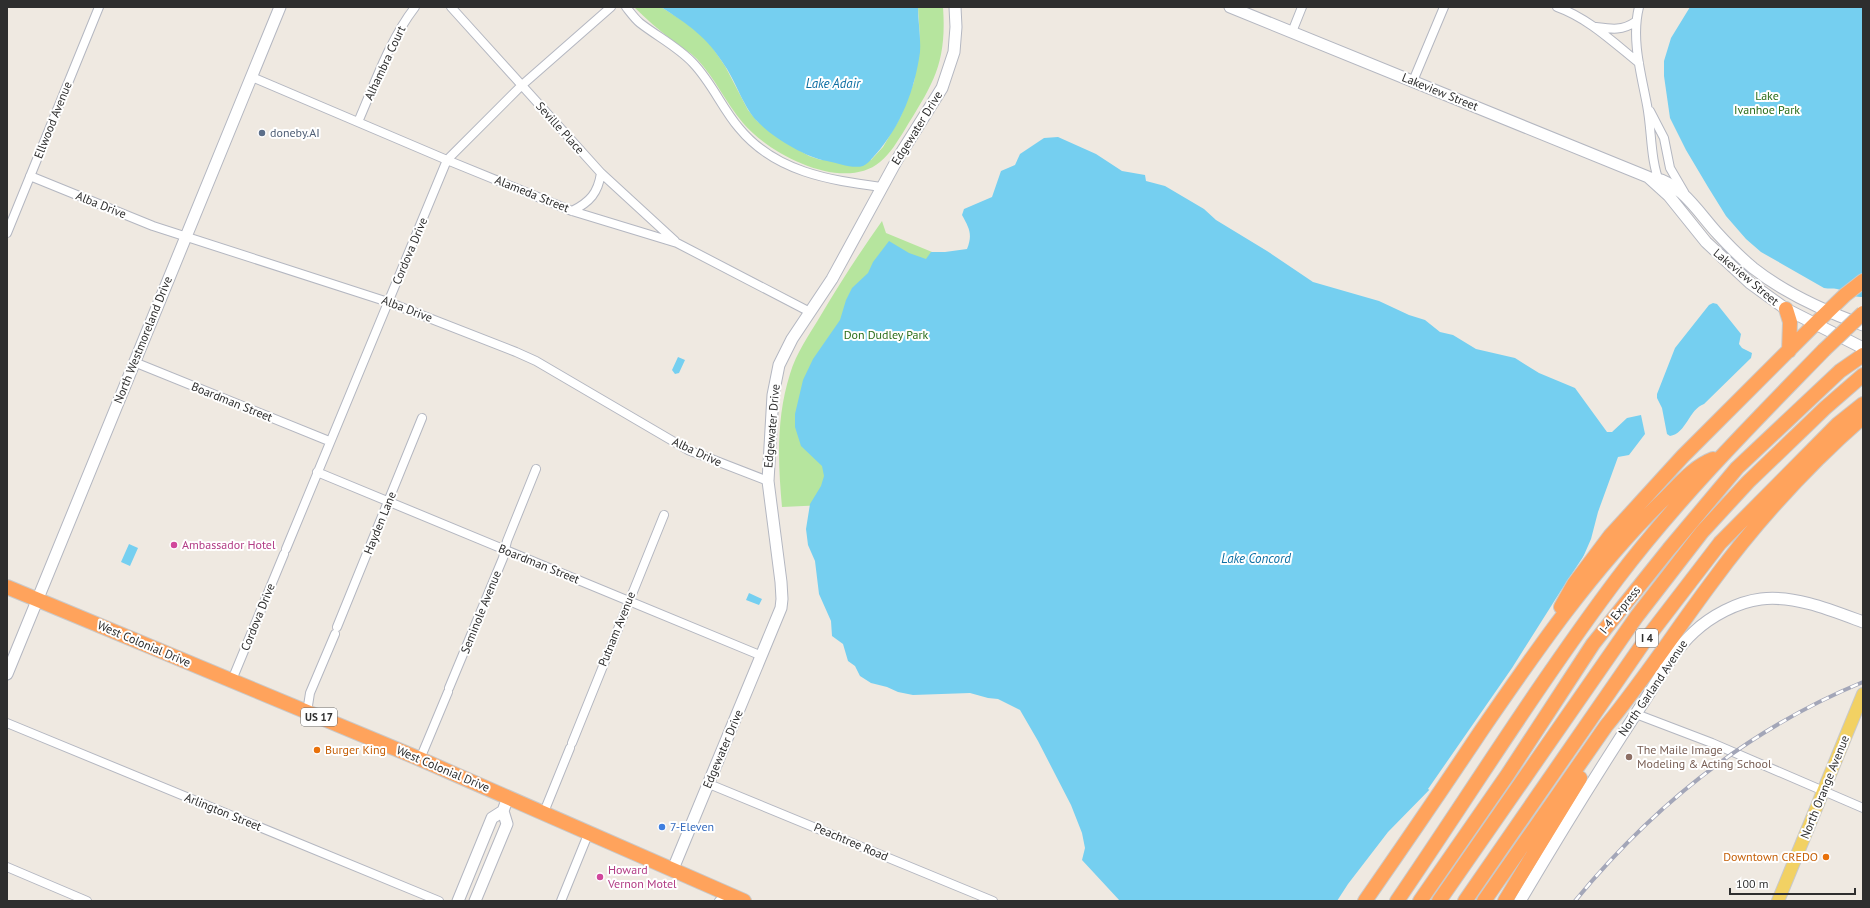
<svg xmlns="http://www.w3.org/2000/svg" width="1870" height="908" font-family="'PT Sans',sans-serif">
	<rect width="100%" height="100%" fill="#efe9e1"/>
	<!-- green -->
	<path fill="#b6e59e" d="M 634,7 L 661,7 L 691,26 L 708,41 L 725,66 L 748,110 L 757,121 L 782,140 L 809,156 L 821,160 L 871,160 L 883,147 L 900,118 L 914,82 L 920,39 L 918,7 L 943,7 C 947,64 933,84 904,131 C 897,142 890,154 880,162 C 843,193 769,154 743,123 C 726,103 715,78 697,59 C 690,52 681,47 673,41 C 659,30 646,19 634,7 Z
		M 882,221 L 886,233 L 983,273 L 825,505 L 782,507 C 778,463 776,418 790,374 C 796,353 809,335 821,315 C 840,283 860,252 882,221 Z"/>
	<!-- water -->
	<path fill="#75cff0" d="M 661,7 L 918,7 C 918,22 921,37 920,52 C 915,89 901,126 876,154 C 872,158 869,163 863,166 C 853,169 837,163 827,161 C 805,157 772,137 757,121 C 744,108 736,82 725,66 C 707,37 689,25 661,7 Z
		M 1690,7 L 1863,7 L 1863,297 C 1849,297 1848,291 1837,289 C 1833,288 1829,289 1824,288 L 1761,252 L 1746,239 L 1726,216 L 1708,187 L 1686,150 L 1670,118 L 1664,76 L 1664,61 L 1671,38 Z
		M 1058,137 L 1096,154 L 1122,171 L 1145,175 L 1146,181 L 1165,186 L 1204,209 L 1216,220 L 1267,251 L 1313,282 L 1379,301 L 1409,315 L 1425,320 L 1440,332 L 1453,335 L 1476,349 L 1515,358 L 1539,373 L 1575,388 L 1607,432 L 1612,432 L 1627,418 L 1641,415 L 1645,434 L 1629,455 L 1618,457 L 1598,512 L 1591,539 L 1551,631 L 1436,783 L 1388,832 L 1348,884 L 1337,901 L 1120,901 L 1082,860 L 1085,848 L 1082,833 L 1071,805 L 1038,741 L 1020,710 L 998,699 L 988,698 L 970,693 L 913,695 L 898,692 L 887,687 L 871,683 L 860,676 L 855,666 L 848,661 L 843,644 L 832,636 L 831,621 L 819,594 L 815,561 L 808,545 L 806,529 L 810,504 L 821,486 L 824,476 L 822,466 L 801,446 L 795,427 L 795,414 L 803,380 L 813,359 L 840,320 L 846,300 L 852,288 L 868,273 L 873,262 L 889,241 L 909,253 L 926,259 L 931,252 L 945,252 L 967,249 C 973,234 969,228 962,215 L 964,209 L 992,197 L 1001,171 L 1015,165 L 1020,154 L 1044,138 Z
		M 1713,303 L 1717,304 L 1741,334 L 1739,344 L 1742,348 L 1752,353 L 1751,358 L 1704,404 C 1689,409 1686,434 1670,436 L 1667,434 L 1662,408 L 1657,398 L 1657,394 L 1675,348 L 1709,305 Z
		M 678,357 L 685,360 L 679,373 L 675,374 L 672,370 Z
		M 129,544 L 138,548 L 130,566 L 121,562 Z
		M 749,593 L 762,599 L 759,605 L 746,600 Z"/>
	<!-- pier -->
	<path fill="#efe9e1" d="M 1587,551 L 1553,632 L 1431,791 L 1428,789 L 1512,668 L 1567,581 Z"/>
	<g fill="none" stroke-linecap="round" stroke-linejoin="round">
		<defs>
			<path id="street" d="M 451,7 L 601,173 L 675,241
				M 626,7 C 630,12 635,19 640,23 C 658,37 678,47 693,63 C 712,83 722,108 739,128 C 775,172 829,180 881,187
				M 1557,7 C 1588,18 1613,42 1639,63
				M 1639,7 C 1631,39 1641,73 1647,105 C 1652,131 1650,159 1660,184
				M 1596,27 C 1611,29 1622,31 1635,22
				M 1292,32 L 1302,7
				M 252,77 L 447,160 L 572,211 L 677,243 L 810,312
				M 1413,81 L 1444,7
				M 1650,111 L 1664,138 L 1670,168 L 1684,192
				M 358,122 C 375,83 389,41 415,7
				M 30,176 L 153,226 L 388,302 L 516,352 L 536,361 L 688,450 L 768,481
				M 572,211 C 590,202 598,193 601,173
				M 7,233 L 99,7
				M 134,362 L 329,441
				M 317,472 L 762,656
				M 286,549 L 447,160 L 521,86 L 611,7
				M 337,627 L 422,418
				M 232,680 L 284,554
				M 449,688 L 503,558 L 507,541 L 536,469
				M 307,712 L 310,693 L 335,634
				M 1636,714 L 1712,743 L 1863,808
				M 7,723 L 439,901
				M 572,743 L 664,515
				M 420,759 L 448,692
				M 709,784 L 993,901
				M 544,812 L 570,748
				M 7,867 L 87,901
				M 561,901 L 589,832
				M 719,901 L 730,895"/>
			<path id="secondary" d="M 1230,7 L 1648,177 L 1669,196 L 1706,242 L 1750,283 L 1786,309 L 1863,348
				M 1653,178 C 1682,183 1700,215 1718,234 C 1729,246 1741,258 1753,268 C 1786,294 1824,311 1863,325
				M 7,674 L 280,7
				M 673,869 L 781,608 L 782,599 L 781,582 L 768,481 L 773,395 L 779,365 L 792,339 L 832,279 L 898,158 L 942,88 L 954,52 L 956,27 L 955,7
				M 458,901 L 492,818 L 503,811 L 508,797
				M 475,901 L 507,824 L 503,811
				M 1520,901 C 1559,835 1599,770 1641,706 C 1657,682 1673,651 1694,632 C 1711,616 1737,602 1761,599 C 1795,595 1831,610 1863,622"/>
			<path id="primary" d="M 1778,901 L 1863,694"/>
			<path id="highway" d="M 1786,309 L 1790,322 L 1789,351
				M 7,587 L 420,759 L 744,901
				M 1561,607 L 1574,584 L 1610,536 L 1683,456 L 1815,324 L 1845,295 L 1863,281
				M 1365,901 C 1404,845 1443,788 1481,731 C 1536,651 1591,571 1660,503 C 1676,488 1692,467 1713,459
				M 1397,901 C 1470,794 1539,683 1617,579 C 1679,497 1752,424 1824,350
				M 1420,901 L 1508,774 L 1593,644 L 1669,549 L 1737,468 L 1840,371 L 1863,355
				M 1439,901 L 1637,616 L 1702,532 L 1748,482 L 1825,408 L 1863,375
				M 1465,901 L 1644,642 L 1720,543 L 1838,424 L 1863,404
				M 1484,901 L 1606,726 C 1644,680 1676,630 1712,582 C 1756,522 1807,466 1863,417
				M 1505,901 L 1580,778"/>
		</defs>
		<!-- street casing -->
		<use href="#street" stroke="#b4b7c1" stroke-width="10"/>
		<!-- secondary casing -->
		<use href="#secondary" stroke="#b4b7c1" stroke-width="13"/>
		<!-- primary casing -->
		<use href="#primary" stroke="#c9c9c9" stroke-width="14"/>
		<!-- highway casing -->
		<use href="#highway" stroke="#c9c9c9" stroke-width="16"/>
		<!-- street -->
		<use href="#street" stroke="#fff" stroke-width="8"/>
		<!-- secondary -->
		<use href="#secondary" stroke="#fff" stroke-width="11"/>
		<!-- primary -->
		<use href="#primary" stroke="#f2d163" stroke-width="12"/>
		<!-- highway -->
		<use href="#highway" stroke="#ffa35c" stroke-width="14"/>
		<defs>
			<path id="rail" d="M 1575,901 C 1653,806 1749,729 1863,682"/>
		</defs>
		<!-- rail casing -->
		<use href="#rail" stroke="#a3a6b8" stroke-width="4"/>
		<!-- rail -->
		<use href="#rail" stroke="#fff" stroke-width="2.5" stroke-dasharray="8" stroke-linecap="butt"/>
		<defs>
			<path id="highway-bridge" d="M 1824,350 L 1863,313"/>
		</defs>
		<!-- highway-bridge casing -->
		<use href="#highway-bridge" stroke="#c9c9c9" stroke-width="16" stroke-linecap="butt"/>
		<!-- highway-bridge -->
		<use href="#highway-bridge" stroke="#ffa35c" stroke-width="14"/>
	</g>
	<!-- markers -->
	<circle fill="#5c6f8a" stroke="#fff" stroke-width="1.5" cx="262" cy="133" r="4"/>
	<g fill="#d1479c" stroke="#fff" stroke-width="1.5">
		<circle cx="174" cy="545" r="4"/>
		<circle cx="600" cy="877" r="4"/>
	</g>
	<g fill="#e8710a" stroke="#fff" stroke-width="1.5">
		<circle cx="317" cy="750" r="4"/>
		<circle cx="1826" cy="857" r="4"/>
	</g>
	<circle fill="#8d6e63" stroke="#fff" stroke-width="1.5" cx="1629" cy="757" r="4"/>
	<circle fill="#3f7fe0" stroke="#fff" stroke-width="1.5" cx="662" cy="827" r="4"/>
	<g text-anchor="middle" stroke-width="4" stroke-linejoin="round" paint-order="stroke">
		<!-- shield labels -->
		<g fill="#fff" stroke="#6d6d6d" stroke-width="1">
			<rect x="1636" y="629" width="22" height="18" rx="3"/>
			<rect x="301" y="708" width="36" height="18" rx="3"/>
		</g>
		<g font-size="11" font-weight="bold" fill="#2e2e2e">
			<text x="1647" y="642">I 4</text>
			<text x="319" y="721">US 17</text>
		</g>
		<!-- street labels -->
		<g font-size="12" fill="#2e2e2e" stroke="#fff">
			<text transform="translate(385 63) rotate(-65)" y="4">Alhambra Court</text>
			<text transform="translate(1440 92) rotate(22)" y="4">Lakeview Street</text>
			<text transform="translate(53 120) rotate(-68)" y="4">Ellwood Avenue</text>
			<text transform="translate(560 128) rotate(48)" y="4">Seville Place</text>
			<text transform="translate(917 128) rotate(-58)" y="4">Edgewater Drive</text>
			<text transform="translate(532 194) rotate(22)" y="4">Alameda Street</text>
			<text transform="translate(101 205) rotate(22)" y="4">Alba Drive</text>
			<text transform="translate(410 251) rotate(-67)" y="4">Cordova Drive</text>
			<text transform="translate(1746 277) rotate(40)" y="4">Lakeview Street</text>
			<text transform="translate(407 309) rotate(21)" y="4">Alba Drive</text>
			<text transform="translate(143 340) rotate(-68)" y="4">North Westmoreland Drive</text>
			<text transform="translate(232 402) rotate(22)" y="4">Boardman Street</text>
			<text transform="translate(772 426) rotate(-85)" y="4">Edgewater Drive</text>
			<text transform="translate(697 452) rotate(25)" y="4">Alba Drive</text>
			<text transform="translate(380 523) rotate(-68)" y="4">Hayden Lane</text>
			<text transform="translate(539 564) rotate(22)" y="4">Boardman Street</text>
			<text transform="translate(1620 610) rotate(-51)" y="4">I-4 Express</text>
			<text transform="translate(481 612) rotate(-68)" y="4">Seminole Avenue</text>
			<text transform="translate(258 617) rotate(-68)" y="4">Cordova Drive</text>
			<text transform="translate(617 629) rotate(-68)" y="4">Putnam Avenue</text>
			<text transform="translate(144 644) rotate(23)" y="4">West Colonial Drive</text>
			<text transform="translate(1653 688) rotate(-56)" y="4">North Garland Avenue</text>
			<text transform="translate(723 749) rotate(-67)" y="4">Edgewater Drive</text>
			<text transform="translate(443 769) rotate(23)" y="4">West Colonial Drive</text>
			<text transform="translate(1825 787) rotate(-68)" y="4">North Orange Avenue</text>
			<text transform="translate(223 812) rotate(22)" y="4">Arlington Street</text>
			<text transform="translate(851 842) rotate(23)" y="4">Peachtree Road</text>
		</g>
		<!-- park labels -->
		<g font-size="12" fill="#2c6e1b" stroke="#fff">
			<text x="1767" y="100">Lake<tspan x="1767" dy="14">Ivanhoe Park</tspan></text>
			<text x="886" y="339">Don Dudley Park</text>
		</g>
		<!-- service labels -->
		<g font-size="12" fill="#4e5e75" stroke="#fff" text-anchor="start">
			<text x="270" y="137">doneby.AI</text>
		</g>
		<!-- hotel labels -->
		<g font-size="12" fill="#b23c85" stroke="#fff" text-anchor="start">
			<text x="182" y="549">Ambassador Hotel</text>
			<text x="608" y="874">Howard<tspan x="608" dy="14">Vernon Motel</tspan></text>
		</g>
		<!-- food labels -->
		<g font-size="12" fill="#c56008" stroke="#fff" text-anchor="start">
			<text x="325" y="754">Burger King</text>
			<text x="1818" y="861" text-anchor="end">Downtown CREDO</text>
		</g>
		<!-- education labels -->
		<g font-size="12" fill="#785e54" stroke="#fff" text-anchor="start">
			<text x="1637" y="754">The Maile Image<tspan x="1637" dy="14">Modeling &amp; Acting School</tspan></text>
		</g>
		<!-- shop labels -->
		<g font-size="12" fill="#366cbe" stroke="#fff" text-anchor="start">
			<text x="670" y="831">7-Eleven</text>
		</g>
		<!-- water labels -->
		<g font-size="13" font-style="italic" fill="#0d6fa3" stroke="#fff">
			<text x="833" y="88">Lake Adair</text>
			<text x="1256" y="563">Lake Concord</text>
		</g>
	</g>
	<!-- border -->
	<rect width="1870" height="908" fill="none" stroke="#2e2e2e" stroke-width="16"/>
	<!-- scale -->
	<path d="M1730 888v6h125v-6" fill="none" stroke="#2e2e2e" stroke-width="2"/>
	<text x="1736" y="888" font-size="12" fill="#2e2e2e" stroke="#ffffff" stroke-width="3" paint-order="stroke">100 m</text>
</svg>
